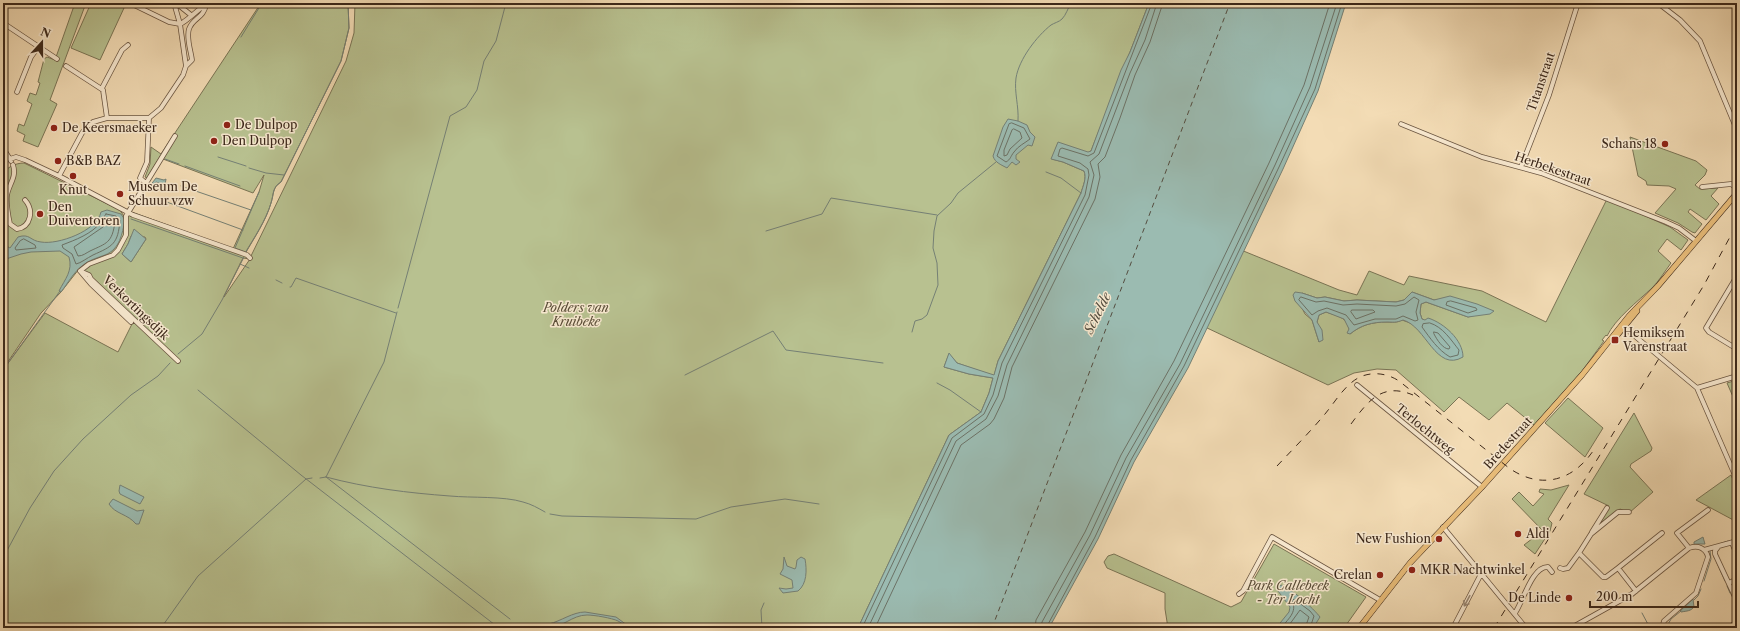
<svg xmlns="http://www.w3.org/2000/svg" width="1740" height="631" font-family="'Libre Caslon Text',serif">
	<rect width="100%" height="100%" fill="#f3dcb5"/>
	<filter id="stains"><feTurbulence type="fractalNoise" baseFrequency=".005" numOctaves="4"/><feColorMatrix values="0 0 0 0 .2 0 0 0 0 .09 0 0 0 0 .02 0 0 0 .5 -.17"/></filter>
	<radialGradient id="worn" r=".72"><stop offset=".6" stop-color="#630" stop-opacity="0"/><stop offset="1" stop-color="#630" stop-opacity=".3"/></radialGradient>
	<!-- green -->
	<path fill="#b8c190" stroke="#7a7455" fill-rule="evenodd" d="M 75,3 L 86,3 L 50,100 L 57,104 L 38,147 L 23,141 L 25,135 L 17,131 L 19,124 L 24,126 L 32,104 L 27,101 L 30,93 L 36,95 L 40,83 L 38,82 L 44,59 L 47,57 L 55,60 Z
		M 91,3 L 112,3 L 124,8 L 100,60 L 71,48 Z
		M 261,3 L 348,3 L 349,28 L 341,61 L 281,182 C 272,188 274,194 271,203 C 266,221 254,238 245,254 L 250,258 L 346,61 L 354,33 L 355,3 L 1149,3 C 1130,53 1110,102 1091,151 L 1088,153 L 1058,143 L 1052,159 L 1063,162 L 1084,171 C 1087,178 1083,186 1081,193 L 998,361 L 994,376 L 957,363 L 949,354 L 944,367 L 969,374 L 993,378 L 989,393 L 981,412 L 949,435 L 858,628 L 3,628 L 3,370 L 45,313 L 118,352 L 133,322 L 79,269 L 61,292 L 41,313 L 3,369 L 3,175 C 6,167 16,163 24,163 L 120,210 L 125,218 L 132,212 L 233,249 L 259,192 L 264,175 L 253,193 L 163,159 L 161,155 L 147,178 L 145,177 L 150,164 L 151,147 L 161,154 ZM 131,236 L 145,237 L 146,239 L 131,262 L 122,254 L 128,244 ZM 243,258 L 250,259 L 224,297 L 224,296 Z
		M 1630,137 L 1696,161 L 1707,170 L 1705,175 L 1695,185 L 1700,189 L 1718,188 L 1711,196 L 1719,204 L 1706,220 L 1690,209 L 1688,212 L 1702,224 L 1695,233 L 1692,232 L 1678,223 L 1655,213 L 1676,189 L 1669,186 L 1647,185 L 1646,181 L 1638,176 Z
		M 1607,199 L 1670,227 L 1688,240 L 1681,250 L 1667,239 L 1658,251 L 1671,263 C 1665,271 1659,281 1652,288 C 1638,301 1615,319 1607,336 L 1606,335 L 1602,340 L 1604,341 L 1582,371 L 1534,425 L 1507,403 L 1489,420 L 1459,397 L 1444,412 L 1396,370 L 1377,369 L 1354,373 L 1328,385 L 1205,327 L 1241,250 L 1339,290 L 1357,295 L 1369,271 L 1404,285 L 1409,276 L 1482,291 L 1546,322 ZM 1412,292 L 1434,300 L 1443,299 L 1476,315 L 1468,317 L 1426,302 L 1421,304 L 1420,313 L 1422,319 L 1425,321 L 1424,336 L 1413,324 L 1402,320 C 1396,323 1393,322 1387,322 C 1372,322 1361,325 1350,334 C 1348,317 1340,317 1326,312 L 1319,315 L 1317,322 L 1319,342 L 1312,320 L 1305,314 L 1302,308 L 1302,293 L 1317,298 L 1325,297 L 1344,301 L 1357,300 L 1396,302 L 1404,300 Z
		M 1737,380 L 1737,406 L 1727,383 Z
		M 1568,398 L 1603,428 L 1585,457 L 1545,423 Z
		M 1634,413 L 1652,448 L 1651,451 L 1631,464 L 1630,467 L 1653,492 L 1629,513 L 1620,509 L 1601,523 L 1600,521 L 1609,506 L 1584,494 Z
		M 1731,475 L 1737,489 L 1737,522 L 1696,500 Z
		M 1569,485 L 1548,519 L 1552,523 L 1550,531 L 1535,554 L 1524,545 L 1537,535 L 1540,536 L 1543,531 L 1512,499 L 1519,492 L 1533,506 L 1544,494 L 1539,492 L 1540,489 L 1551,490 Z
		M 1274,544 L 1366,597 L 1344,628 L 1168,628 L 1165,609 L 1165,593 L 1107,568 L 1104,562 L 1108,556 L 1114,554 L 1231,607 L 1241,602 Z"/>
	<!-- water -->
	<path fill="#9bbbb1" stroke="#758075" d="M 1149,3 L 1346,3 L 1318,91 L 1283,169 L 1188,368 L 1134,462 L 1098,539 L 1049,628 L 858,628 L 949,435 L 981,412 L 989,393 L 993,378 L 969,374 L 944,367 L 949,353 L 957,363 L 994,375 L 998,361 L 1081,193 C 1083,186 1087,178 1084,171 L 1063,162 L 1051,159 L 1058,142 L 1088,152 L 1091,151 L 1121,70 L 1130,52 Z
		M 1008,119 L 1018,121 L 1027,125 L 1030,132 L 1035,137 L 1032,146 L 1028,145 L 1016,155 L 1016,159 L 1020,162 L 1016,165 L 1012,162 L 1007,168 C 1002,165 995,163 993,156 L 1003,127 Z
		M 156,178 L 164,180 L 166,179 L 165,185 L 156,182 L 151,190 L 147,191 L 146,188 L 149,187 Z
		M 107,210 L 121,214 L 125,220 C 122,234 120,249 105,255 C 97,258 89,260 82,266 C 73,273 68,283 61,292 L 59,291 C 65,279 73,271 69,257 L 60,251 L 31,252 L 21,254 L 3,260 L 3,244 L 10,248 L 18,237 C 30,233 30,241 41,242 C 58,245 97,231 101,212 Z
		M 134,229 L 146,239 L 131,262 L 122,254 L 128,244 Z
		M 1295,292 L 1302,293 L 1317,298 L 1325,297 L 1344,301 L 1357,300 L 1396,302 L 1404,300 L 1412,292 L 1434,300 L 1450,296 L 1477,304 L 1494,311 L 1490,314 L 1468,317 L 1426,302 L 1421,304 L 1420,313 L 1422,319 L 1425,320 L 1428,318 C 1444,323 1463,340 1463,357 C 1436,373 1426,326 1403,320 C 1396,323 1393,322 1387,322 C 1372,322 1361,325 1350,334 L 1347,333 L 1349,329 L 1344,319 L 1326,312 L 1319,315 L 1317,322 L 1322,330 L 1323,340 L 1319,342 L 1312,320 L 1295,301 L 1293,295 Z
		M 120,485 L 144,497 L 140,504 L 120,494 L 119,491 Z
		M 113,499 L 137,511 L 144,510 L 139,524 L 136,524 C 128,514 115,514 109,504 Z
		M 1703,537 L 1705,544 L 1694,544 L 1694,542 Z
		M 784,557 L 787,566 L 795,569 L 796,567 L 797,560 L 801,557 L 805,559 C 807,570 807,584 798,591 L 783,593 L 779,588 L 786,589 L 793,588 L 792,580 L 780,574 L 783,569 Z
		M 1281,585 C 1290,587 1314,609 1320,617 L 1313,628 L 1276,628 L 1289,612 L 1290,607 L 1278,591 L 1278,587 Z
		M 1693,599 L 1694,607 C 1691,611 1687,611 1681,612 L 1680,611 Z
		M 585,612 L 616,617 L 631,628 C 625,628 624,624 618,621 C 612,618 594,615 587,615 C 572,615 562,628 548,628 L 549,624 C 561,621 573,612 585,612 Z"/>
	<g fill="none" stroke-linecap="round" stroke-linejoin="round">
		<!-- shore -->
		<path stroke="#6c7266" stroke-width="1" d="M 1012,123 L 1024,128 L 1030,139 C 1025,143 1018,146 1014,152 C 1010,157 1011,159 1006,162 L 997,156 L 1009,124 Z
			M 1014,129 L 1020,132 L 1022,138 L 1010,149 L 1007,155 L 1004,156 L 1004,150 L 1012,130 Z
			M 106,214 L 116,216 L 120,220 C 118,244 113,246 93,255 C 87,258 81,263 76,264 L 72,254 L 63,248 L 62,245 C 75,240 92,234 101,222 C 103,220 104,216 106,214 Z
			M 108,219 L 115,222 C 112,243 107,243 90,251 C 86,253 83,256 78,256 L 74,247 L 103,227 Z
			M 24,239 L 35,245 L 36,248 L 16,250 L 15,248 L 20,241 Z
			M 1301,297 L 1316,302 L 1324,301 L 1343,305 L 1357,304 L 1396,306 L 1405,304 L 1414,297 L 1419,300 L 1416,312 L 1418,320 L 1415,321 L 1403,316 L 1396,319 L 1375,319 L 1354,325 L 1346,315 L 1327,308 L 1318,311 L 1312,315 L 1299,300 Z
			M 1451,301 L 1476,308 L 1477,310 L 1468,313 L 1446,305 L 1447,302 Z
			M 1352,310 L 1373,310 L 1375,312 L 1356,319 L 1351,312 Z
			M 1430,323 C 1443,327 1451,340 1459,350 L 1458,355 L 1450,357 C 1438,350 1430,338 1422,327 L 1423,324 Z
			M 1434,332 L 1438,333 L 1450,347 L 1449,349 C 1443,349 1437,340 1434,334 Z
			M 862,628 L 952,438 L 984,414 L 993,395 L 1002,363 L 1085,195 L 1089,175 L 1088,169 L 1080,163 L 1058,156 L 1060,149 L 1062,148 L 1088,156 L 1094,153 L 1152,3
			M 868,628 L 956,441 L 986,419 L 998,396 L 1007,365 L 1089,197 L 1094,175 L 1090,162 L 1099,154 L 1130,73 L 1145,40 L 1157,3
			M 875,628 L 961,445 L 990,424 L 994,419 L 1004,398 L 1012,367 L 1095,199 L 1100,177 L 1098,164 L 1105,157 L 1120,118 L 1135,75 L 1150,42 L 1163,3
			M 1035,628 L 1036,620 L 1085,532 L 1121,455 L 1174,361 L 1269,163 L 1304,85 L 1330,3
			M 1041,628 L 1042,622 L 1090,535 L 1126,458 L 1180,364 L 1275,165 L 1310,87 L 1337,3
			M 1046,628 L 1095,537 L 1131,460 L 1184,366 L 1279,167 L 1315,89 L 1342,3
			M 1281,628 C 1287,620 1298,612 1292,601 L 1294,599 L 1310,611 L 1314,616 L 1310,628
			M 1287,628 L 1300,610 L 1309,617 L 1305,628"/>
		<!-- stream -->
		<path stroke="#758075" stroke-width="1" d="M 241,37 L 262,3
			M 1018,121 C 1019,106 1014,92 1016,78 C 1019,59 1037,36 1051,25 C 1054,23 1059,22 1062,19 C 1066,15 1068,8 1071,3
			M 218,157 L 246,166
			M 165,159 L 179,164
			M 185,166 L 240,186
			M 249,168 L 266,173 L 284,175
			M 1046,172 L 1061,178 L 1081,193
			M 181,186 L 251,210
			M 164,201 L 243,230
			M 131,219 L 243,258
			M 766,231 L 822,214 L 831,198 L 937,215
			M 246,252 L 235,248 L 259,192
			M 245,253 C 254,238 266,220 271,203 C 274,194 272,187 281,182 L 341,61 L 349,28 L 348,3
			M 240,264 L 249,268
			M 276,280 L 282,283
			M 290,287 L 291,287 L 296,278 L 396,313
			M 398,308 L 450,116 L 466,107 L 477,90 L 484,61 L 496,41 L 506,3
			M 912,332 L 915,321 L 922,319 L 927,315 L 938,285 L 937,263 L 933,248 L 934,231 L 937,216 L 951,203 L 958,193 L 996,162
			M 178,354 L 202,334 L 222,300 L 244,257
			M 3,370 L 60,291
			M 685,375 L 773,331 L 786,350 L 883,363
			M 937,383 L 950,390 L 981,412
			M 198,390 L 301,475 L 499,628
			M 326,477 L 510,619
			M 326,477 C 367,488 409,493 450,496 C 471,498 504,496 523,502 C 531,504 538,508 545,512
			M 320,478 L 326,477 L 384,362 L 397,312
			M 550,514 L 562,516 L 696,519 L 731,507 L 785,499 L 819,504
			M 1732,540 L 1737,538
			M 1722,543 L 1728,541
			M 1714,557 L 1716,560
			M 3,558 L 30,508 L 54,471 L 83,439 L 131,395 L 158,376 L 170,363
			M 1717,563 L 1725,581
			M 1704,581 L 1711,559 L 1710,551
			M 1727,586 L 1730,593
			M 1731,594 L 1735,602
			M 1694,600 L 1698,596 L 1701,589
			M 1642,613 L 1650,628
			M 518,624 L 527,627
			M 161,628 L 198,576 L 306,479 L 312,478
			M 762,628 L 761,610 L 764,603
			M 1666,628 L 1671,619 L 1681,611"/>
		<!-- ferry -->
		<path stroke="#544d40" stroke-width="1" stroke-dasharray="5 4" stroke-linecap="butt" d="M 992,628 L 1230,3"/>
		<defs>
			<path id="minor" d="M 130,3 L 169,22 L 180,24
				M 174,3 L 180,24 L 186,66
				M 176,3 L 191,15
				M 1658,3 L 1680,20 L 1700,41 L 1737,130
				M 3,23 L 57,59
				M 180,24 C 186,22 200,8 206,4
				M 66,66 L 103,90 L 107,118
				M 102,88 L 122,50 L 128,45
				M 17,92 L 31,57 L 39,46
				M 1401,124 L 1482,157 L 1541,173 L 1666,222 L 1679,228 L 1696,241
				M 3,148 L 11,161
				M 10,159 L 16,157 L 25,160 L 59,176 L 133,215 L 247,255 L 250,258
				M 13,165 C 17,177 9,184 7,195 C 6,205 8,215 10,224 L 17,229 C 31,227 34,210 25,200
				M 1521,167 L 1549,95 L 1578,3
				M 59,176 L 82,133 L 88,126 L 93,122 L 107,118 L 149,118 L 161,108 L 183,75 L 186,66 L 192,60 C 191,51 186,38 189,29 C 193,17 204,19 206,4
				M 147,184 L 140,178 L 147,162 L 149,118
				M 1702,187 L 1731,184 L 1737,188
				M 80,271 L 89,264 L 113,255 L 118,250 L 126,235 L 126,216 L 175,136
				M 80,271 L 89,275 L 91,279 L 178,361
				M 80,271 L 91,284 L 131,322
				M 1737,276 L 1706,328 L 1709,332 L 1737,349
				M 1624,327 L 1697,388 L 1737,480
				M 1357,385 L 1482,487
				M 1697,388 L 1737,376
				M 1629,512 L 1618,512 L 1591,534 L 1579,553 L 1603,577 L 1606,577 L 1618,568 L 1636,591
				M 1443,527 L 1526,628
				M 1592,532 L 1607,508
				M 1732,543 L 1737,555
				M 1718,547 L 1715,551 L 1715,554 L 1737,601
				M 1689,548 L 1677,533 L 1708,510
				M 1704,550 L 1737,541
				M 1560,568 L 1563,569 L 1568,568 L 1579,553
				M 1618,568 L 1662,533
				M 1729,583 L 1737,579
				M 1239,594 L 1243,591 L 1272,537 L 1380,600
				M 1515,613 C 1523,602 1532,566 1548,567 L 1552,572
				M 1453,628 L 1481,574
				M 1571,628 L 1632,594 L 1689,548 C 1698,545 1706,548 1708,557 L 1696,593 L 1664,621 L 1662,628
				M 1728,628 L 1737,622"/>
			<path id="major" d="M 1614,339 L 1637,311
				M 1359,628 L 1410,563 L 1482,487 L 1582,375 L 1629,316 L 1658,286 L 1737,193"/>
		</defs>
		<!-- minor casing -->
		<use href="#minor" stroke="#6a5541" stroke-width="5.5"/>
		<!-- major casing -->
		<use href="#major" stroke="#3c281a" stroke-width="6"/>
		<!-- minor -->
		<use href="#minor" stroke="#f7e8cf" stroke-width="4"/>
		<!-- major -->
		<use href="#major" stroke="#eabe7a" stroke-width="5"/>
		<!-- rail -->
		<path stroke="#3c281a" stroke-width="1" stroke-dasharray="7 7" stroke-linecap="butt" d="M 1351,424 C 1368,401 1382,382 1413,395
			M 1277,466 C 1293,449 1310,432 1325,414 C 1335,402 1344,386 1358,378 C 1371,371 1387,373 1399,381 L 1509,468 C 1542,491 1575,480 1595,448
			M 1494,628 L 1704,285 L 1737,224"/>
	</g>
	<!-- one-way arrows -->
	<defs><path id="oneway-shaft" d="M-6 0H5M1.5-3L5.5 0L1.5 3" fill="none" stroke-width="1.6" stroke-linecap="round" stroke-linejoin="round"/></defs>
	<use stroke="#9a8874" href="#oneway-shaft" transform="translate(1467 601) rotate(118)"/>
	<!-- markers -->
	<g fill="#8f2418" stroke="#f7e8cf" stroke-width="1.5">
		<circle cx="227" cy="125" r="4"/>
		<circle cx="54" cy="128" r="4"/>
		<circle cx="214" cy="141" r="4"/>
		<circle cx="1665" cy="144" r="4"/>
		<circle cx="58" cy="161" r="4"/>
		<circle cx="73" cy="176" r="4"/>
		<circle cx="120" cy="194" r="4"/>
		<circle cx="40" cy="214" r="4"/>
		<rect x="1611" y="336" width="8" height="8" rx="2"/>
		<circle cx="1518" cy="534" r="4"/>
		<circle cx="1439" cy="539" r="4"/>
		<circle cx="1412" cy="570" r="4"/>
		<circle cx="1380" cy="575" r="4"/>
		<circle cx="1569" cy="598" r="4"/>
	</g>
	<g text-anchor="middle" stroke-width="3" stroke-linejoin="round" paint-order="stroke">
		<!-- street labels -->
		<g font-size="12" fill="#3c281a" stroke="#f7e8cf">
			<text transform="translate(1541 82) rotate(-71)" y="4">Titanstraat</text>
			<text transform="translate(1553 169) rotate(19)" y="4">Herbekestraat</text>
			<text transform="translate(136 308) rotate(44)" y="4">Verkortingsdijk</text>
			<text transform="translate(1425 429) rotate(39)" y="4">Terlochtweg</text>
			<text transform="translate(1508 443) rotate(-48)" y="4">Bredestraat</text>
		</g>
		<!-- poi labels -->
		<g font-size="12" fill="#3c281a" stroke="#f7e8cf" text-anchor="start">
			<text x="235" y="129">De Dulpop</text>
			<text x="62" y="132">De Keersmaeker</text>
			<text x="222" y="145">Den Dulpop</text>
			<text x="1657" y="148" text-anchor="end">Schans 18</text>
			<text x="66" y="165">B&amp;B BAZ</text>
			<text x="128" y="191">Museum De<tspan x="128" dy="14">Schuur vzw</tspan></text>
			<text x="73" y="194" text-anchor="middle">Knut</text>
			<text x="48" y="211">Den<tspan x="48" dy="14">Duiventoren</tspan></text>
			<text x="1623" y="337">Hemiksem<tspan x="1623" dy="14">Varenstraat</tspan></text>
			<text x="1526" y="538">Aldi</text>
			<text x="1431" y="543" text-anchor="end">New Fushion</text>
			<text x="1420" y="574">MKR Nachtwinkel</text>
			<text x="1372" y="579" text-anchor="end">Crelan</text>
			<text x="1561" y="602" text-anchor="end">De Linde</text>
		</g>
		<!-- park labels -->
		<g font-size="12" font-style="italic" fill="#5b4e38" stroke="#f7e8cf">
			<text x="576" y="312">Polders van<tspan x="576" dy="14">Kruibeke</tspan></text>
			<text x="1288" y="590">Park Callebeek<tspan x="1288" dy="14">- Ter Locht</tspan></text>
		</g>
		<!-- water labels -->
		<g font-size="13" font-style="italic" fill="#544d40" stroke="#f7e8cf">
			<text transform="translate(1097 313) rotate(-64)" y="5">Schelde</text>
		</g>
	</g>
	<!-- margin -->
	<rect width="1740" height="631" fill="none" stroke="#f3dcb5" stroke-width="16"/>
	<rect x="4" y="4" width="1732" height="623" fill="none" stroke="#3c281a" stroke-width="2"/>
	<rect x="8" y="8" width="1724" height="615" fill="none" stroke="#3c281a"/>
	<!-- north arrow -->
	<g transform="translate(42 42) rotate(21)" stroke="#f7e8cf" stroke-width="3" paint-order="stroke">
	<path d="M0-3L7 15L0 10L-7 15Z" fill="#3c281a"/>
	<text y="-6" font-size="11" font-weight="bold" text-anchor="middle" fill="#3c281a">N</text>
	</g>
	<!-- scale -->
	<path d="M1590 601v6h108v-6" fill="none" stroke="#3c281a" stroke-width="2"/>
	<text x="1596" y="601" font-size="12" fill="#3c281a" stroke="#f7e8cf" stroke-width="3" paint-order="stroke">200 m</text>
	<rect width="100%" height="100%" filter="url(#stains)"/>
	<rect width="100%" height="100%" fill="url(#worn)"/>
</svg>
